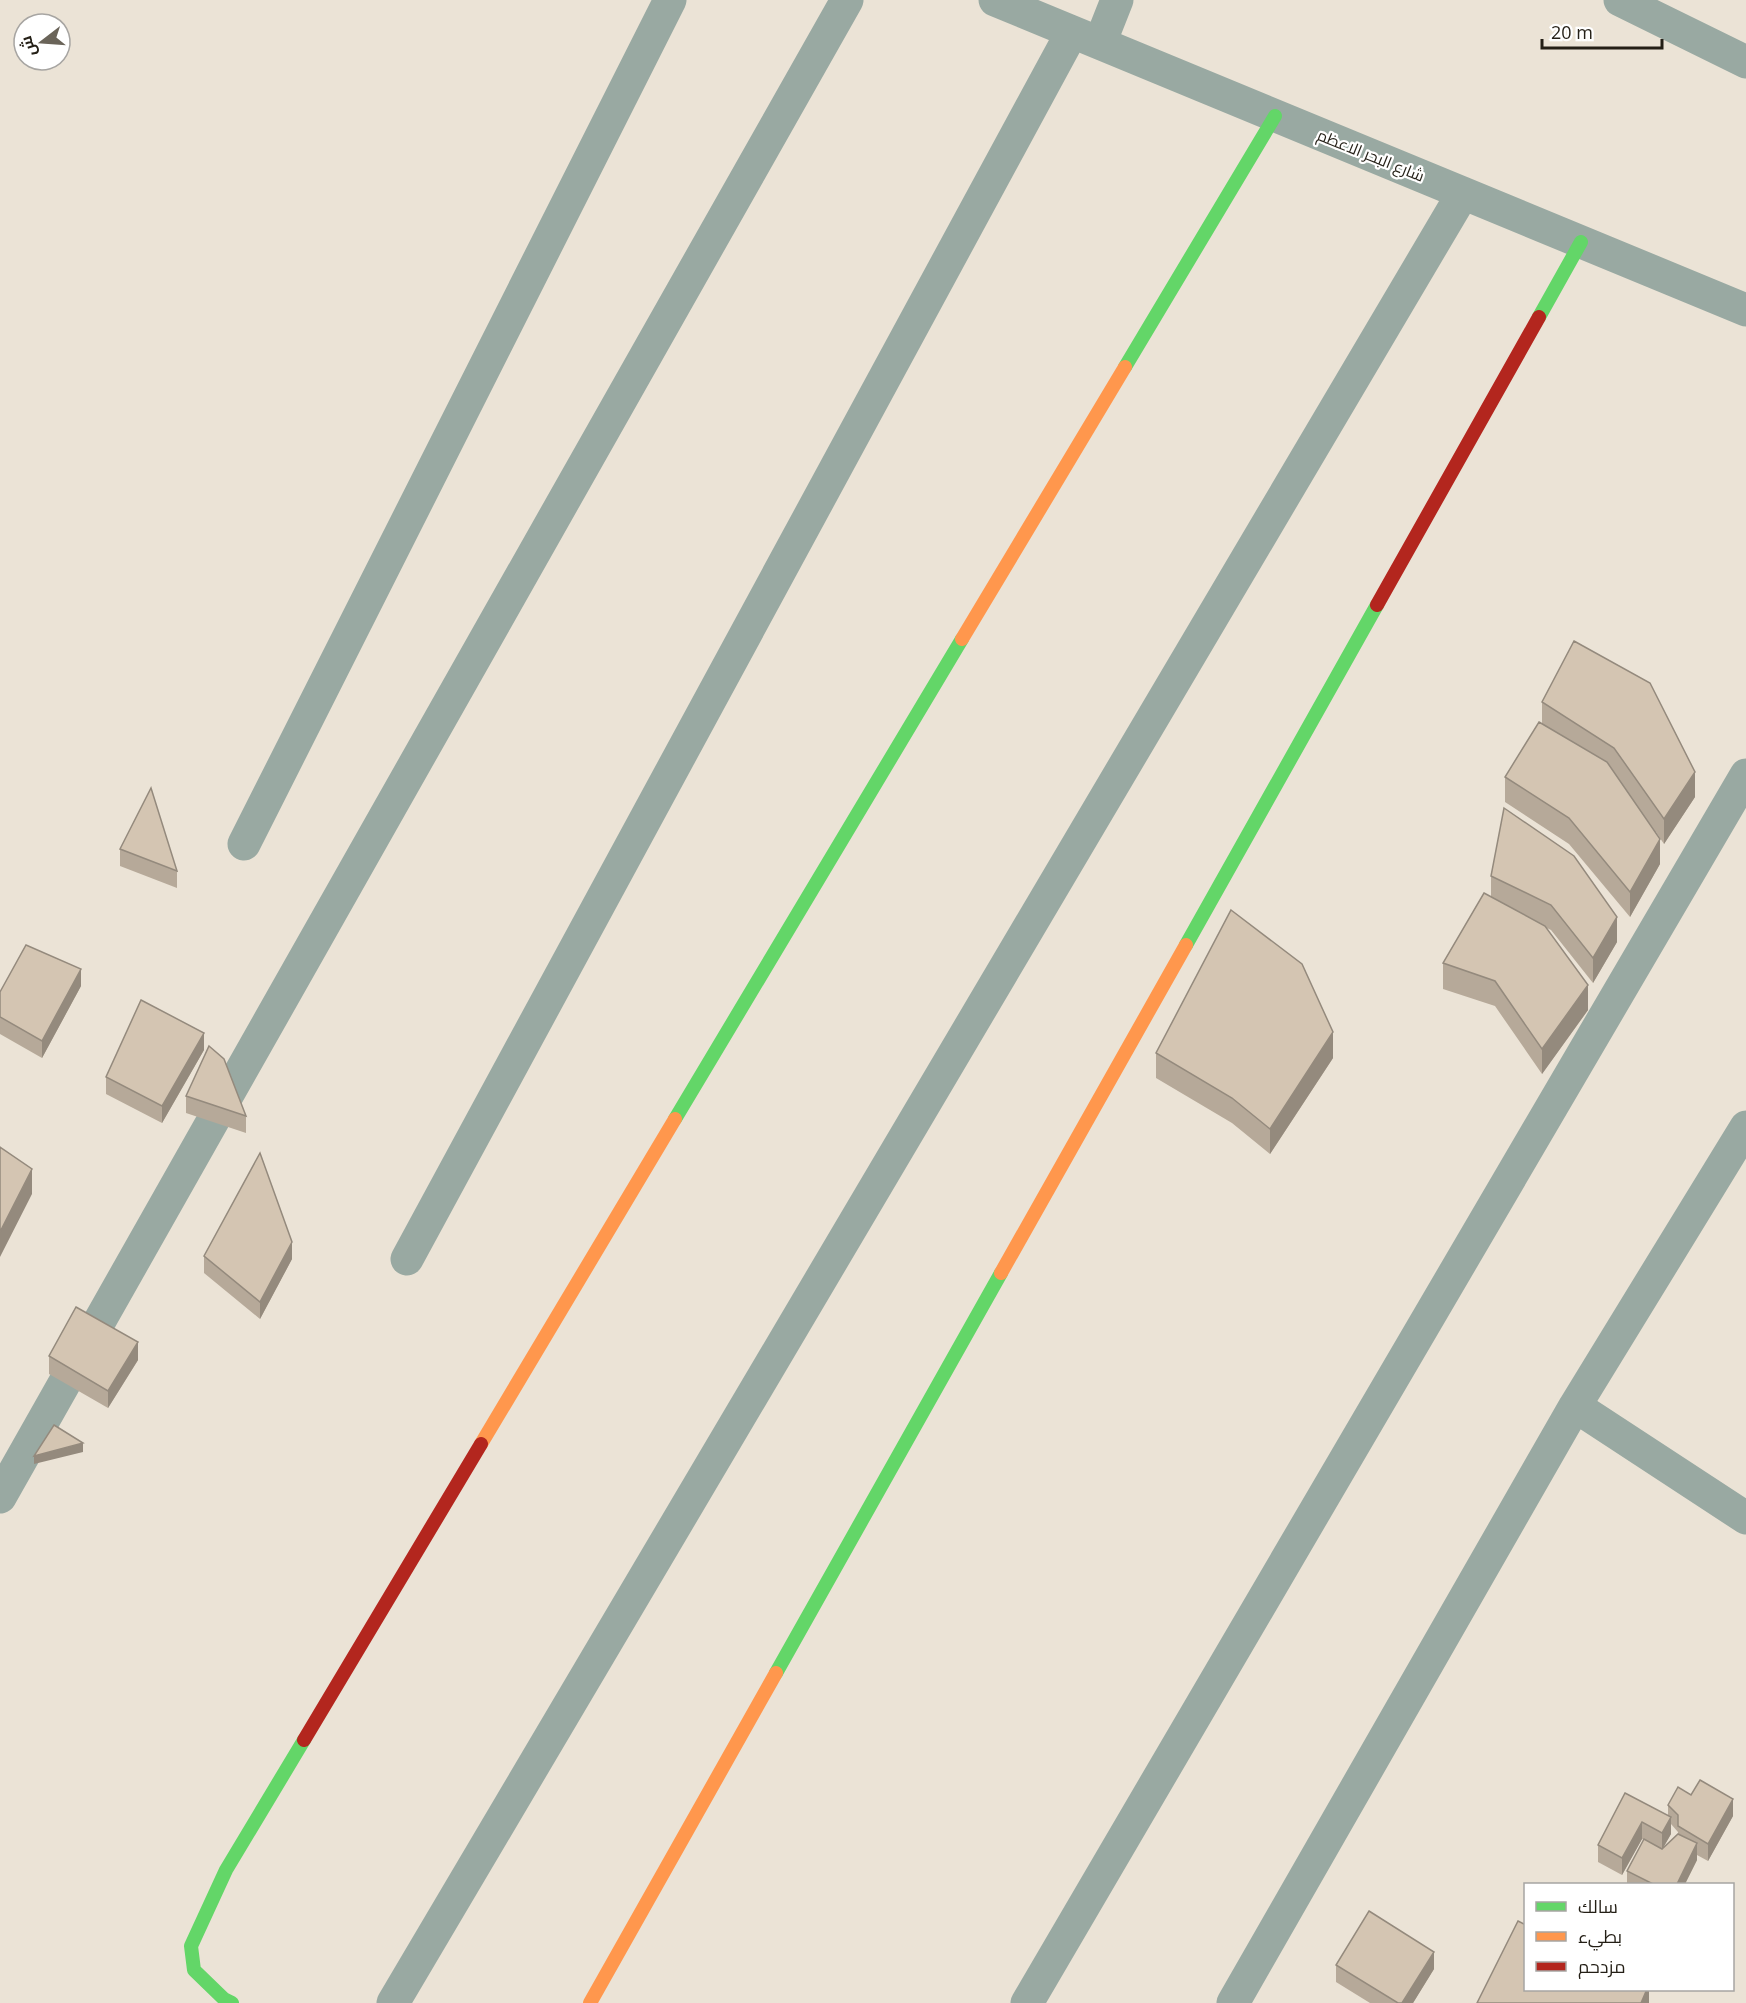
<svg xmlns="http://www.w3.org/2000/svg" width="1746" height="2003" font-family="'Open Sans',Cairo,sans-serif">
	<rect width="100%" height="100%" fill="#ebe3d6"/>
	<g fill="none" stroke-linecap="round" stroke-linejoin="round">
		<!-- street -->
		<path stroke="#99a9a2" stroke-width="33" d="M 995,0 L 1746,310
			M 1620,0 L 1746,62
			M 1100,43 L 1117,0
			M 244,844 L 670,0
			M 407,1259 L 1072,32
			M 1575,1406 L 1746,1518
			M 0,1497 L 847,0
			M 393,2003 L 1463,193
			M 1027,2003 L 1746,775
			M 1233,2003 L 1575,1406 L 1746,1127"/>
		<!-- fast -->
		<path stroke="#63d668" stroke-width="14" d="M 1539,317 L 1581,242
			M 1125,367 L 1275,116
			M 1186,945 L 1377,605
			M 675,1119 L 962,639
			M 776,1673 L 1001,1273
			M 232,2003 L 224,1999 L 194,1970 L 191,1946 L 226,1870 L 304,1740"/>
		<!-- slow -->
		<path stroke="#ff974d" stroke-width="14" d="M 962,639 L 1125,367
			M 1001,1273 L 1186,945
			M 481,1444 L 675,1119
			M 590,2003 L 776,1673"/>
		<!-- jam -->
		<path stroke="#b3261e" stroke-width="14" d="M 1377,605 L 1539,317
			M 304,1740 L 481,1444"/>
	</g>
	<!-- wall -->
	<path fill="#b6a999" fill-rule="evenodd" d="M 1542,702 L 1695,797 L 1664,844 L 1656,832 L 1660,864 L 1630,917 L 1569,844 L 1505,802 L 1505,777 L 1542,724 Z
		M 1504,808 L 1617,942 L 1593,983 L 1551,930 L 1547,928 L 1588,1010 L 1542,1074 L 1495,1006 L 1443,989 L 1443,963 L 1491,897 L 1491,876 Z
		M 120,849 L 177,871 L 177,888 L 120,866 Z
		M 81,986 L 42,1058 L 0,1034 L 0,992 Z
		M 204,1050 L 162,1123 L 106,1094 L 106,1077 Z
		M 1156,1053 L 1333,1058 L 1270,1154 L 1232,1123 L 1156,1078 Z
		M 186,1096 L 246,1116 L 246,1133 L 186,1113 Z
		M 204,1256 L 292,1259 L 260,1319 L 204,1273 Z
		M 49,1356 L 138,1360 L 108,1408 L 49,1374 Z
		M 1625,1793 L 1668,1816 L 1668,1805 L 1691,1795 L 1733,1816 L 1708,1861 L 1697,1855 L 1697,1860 L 1685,1884 L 1627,1884 L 1627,1871 L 1644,1840 L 1642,1839 L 1622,1875 L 1598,1862 L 1598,1845 ZM 1671,1824 L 1678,1832 L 1678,1834 L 1662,1849 L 1671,1834 Z
		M 1336,1965 L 1434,1969 L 1413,2003 L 1370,2003 L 1336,1982 Z"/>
	<!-- shaded-wall -->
	<path fill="#948a7d" d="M 1695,772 L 1695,797 L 1664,844 L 1664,819 Z
		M 1660,839 L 1660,864 L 1630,917 L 1630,892 Z
		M 1617,917 L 1617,942 L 1593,983 L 1593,958 Z
		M 81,969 L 81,986 L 42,1058 L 42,1041 Z
		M 1588,985 L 1588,1010 L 1542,1074 L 1542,1049 Z
		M 1333,1032 L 1333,1058 L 1270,1154 L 1270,1129 Z
		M 204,1033 L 204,1050 L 162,1123 L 162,1106 Z
		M 32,1169 L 32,1194 L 0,1257 L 0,1232 Z
		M 292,1242 L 292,1259 L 260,1319 L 260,1302 Z
		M 138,1342 L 138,1360 L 108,1408 L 108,1391 Z
		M 83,1443 L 83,1452 L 34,1464 L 34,1456 Z
		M 1733,1799 L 1733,1816 L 1708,1861 L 1708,1844 Z
		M 1671,1817 L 1671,1834 L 1662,1850 L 1662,1833 Z
		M 1642,1822 L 1642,1839 L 1622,1875 L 1622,1858 Z
		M 1697,1843 L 1697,1860 L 1685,1884 L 1677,1884 Z
		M 1434,1952 L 1434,1969 L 1413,2003 L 1402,2003 Z
		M 1647,1989 L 1649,1989 L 1649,2003 L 1641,2003 Z"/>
	<!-- building -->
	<path fill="#d4c5b2" stroke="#948a7d" stroke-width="1.5" d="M 1574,641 L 1650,683 L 1695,772 L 1664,819 L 1614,748 L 1542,702 Z
		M 1539,722 L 1607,762 L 1660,839 L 1630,892 L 1569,818 L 1505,777 Z
		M 151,788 L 177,871 L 120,849 Z
		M 1504,808 L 1574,856 L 1617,917 L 1593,958 L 1551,905 L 1491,876 Z
		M 1484,893 L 1545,926 L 1588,985 L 1542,1049 L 1495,981 L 1443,963 Z
		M 1231,910 L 1302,964 L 1333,1032 L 1270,1129 L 1232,1098 L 1156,1053 Z
		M 26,945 L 81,969 L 42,1041 L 0,1017 L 0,992 Z
		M 141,1000 L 204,1033 L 162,1106 L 106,1077 Z
		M 209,1046 L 224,1059 L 246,1116 L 186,1096 Z
		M 0,1147 L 32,1169 L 0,1232 Z
		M 260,1153 L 292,1242 L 260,1302 L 204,1256 Z
		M 76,1307 L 138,1342 L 108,1391 L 49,1356 Z
		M 54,1425 L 83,1443 L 34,1456 Z
		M 1700,1780 L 1733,1799 L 1708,1844 L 1678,1826 L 1678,1815 L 1668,1805 L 1678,1787 L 1691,1795 Z
		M 1625,1793 L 1671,1817 L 1662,1833 L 1642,1822 L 1622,1858 L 1598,1845 Z
		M 1678,1834 L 1697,1843 L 1677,1884 L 1653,1884 L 1627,1871 L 1644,1839 L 1662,1849 Z
		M 1369,1911 L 1434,1952 L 1402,2003 L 1398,2003 L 1336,1965 Z
		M 1518,1921 L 1526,1925 L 1526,1989 L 1647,1989 L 1641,2003 L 1477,2003 Z"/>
	<g text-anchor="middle" stroke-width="4.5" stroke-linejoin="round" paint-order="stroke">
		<!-- street labels -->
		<g font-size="16" fill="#241f16" stroke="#fff">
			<text transform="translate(1371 155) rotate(22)" y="6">شارع البحر الاعظم</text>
		</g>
	</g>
	<!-- legend -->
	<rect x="1524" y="1883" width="210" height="108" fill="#ffffff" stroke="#a7a5a2" stroke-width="1.5"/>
	<rect x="1536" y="1902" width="30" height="9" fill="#63d668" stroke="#a7a5a2" stroke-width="1.5"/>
	<text x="1578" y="1913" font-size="18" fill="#241f16">سالك</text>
	<rect x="1536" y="1932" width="30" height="9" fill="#ff974d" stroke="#a7a5a2" stroke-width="1.5"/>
	<text x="1578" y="1943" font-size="18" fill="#241f16">بطيء</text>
	<rect x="1536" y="1962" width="30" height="9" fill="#b3261e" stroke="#a7a5a2" stroke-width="1.5"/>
	<text x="1578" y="1973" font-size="18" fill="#241f16">مزدحم</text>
	<!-- north arrow -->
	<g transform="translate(42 42) rotate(253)"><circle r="28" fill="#ffffff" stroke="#a7a5a2" stroke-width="1.5"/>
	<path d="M0-4.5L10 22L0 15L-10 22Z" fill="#6a6459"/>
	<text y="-9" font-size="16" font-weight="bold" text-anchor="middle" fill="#241f16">ش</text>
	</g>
	<!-- scale -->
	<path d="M1542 39v9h120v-9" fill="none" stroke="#241f16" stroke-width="3"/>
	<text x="1551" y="39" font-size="18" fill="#241f16" stroke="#ffffff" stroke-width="4.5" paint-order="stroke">20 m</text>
</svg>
